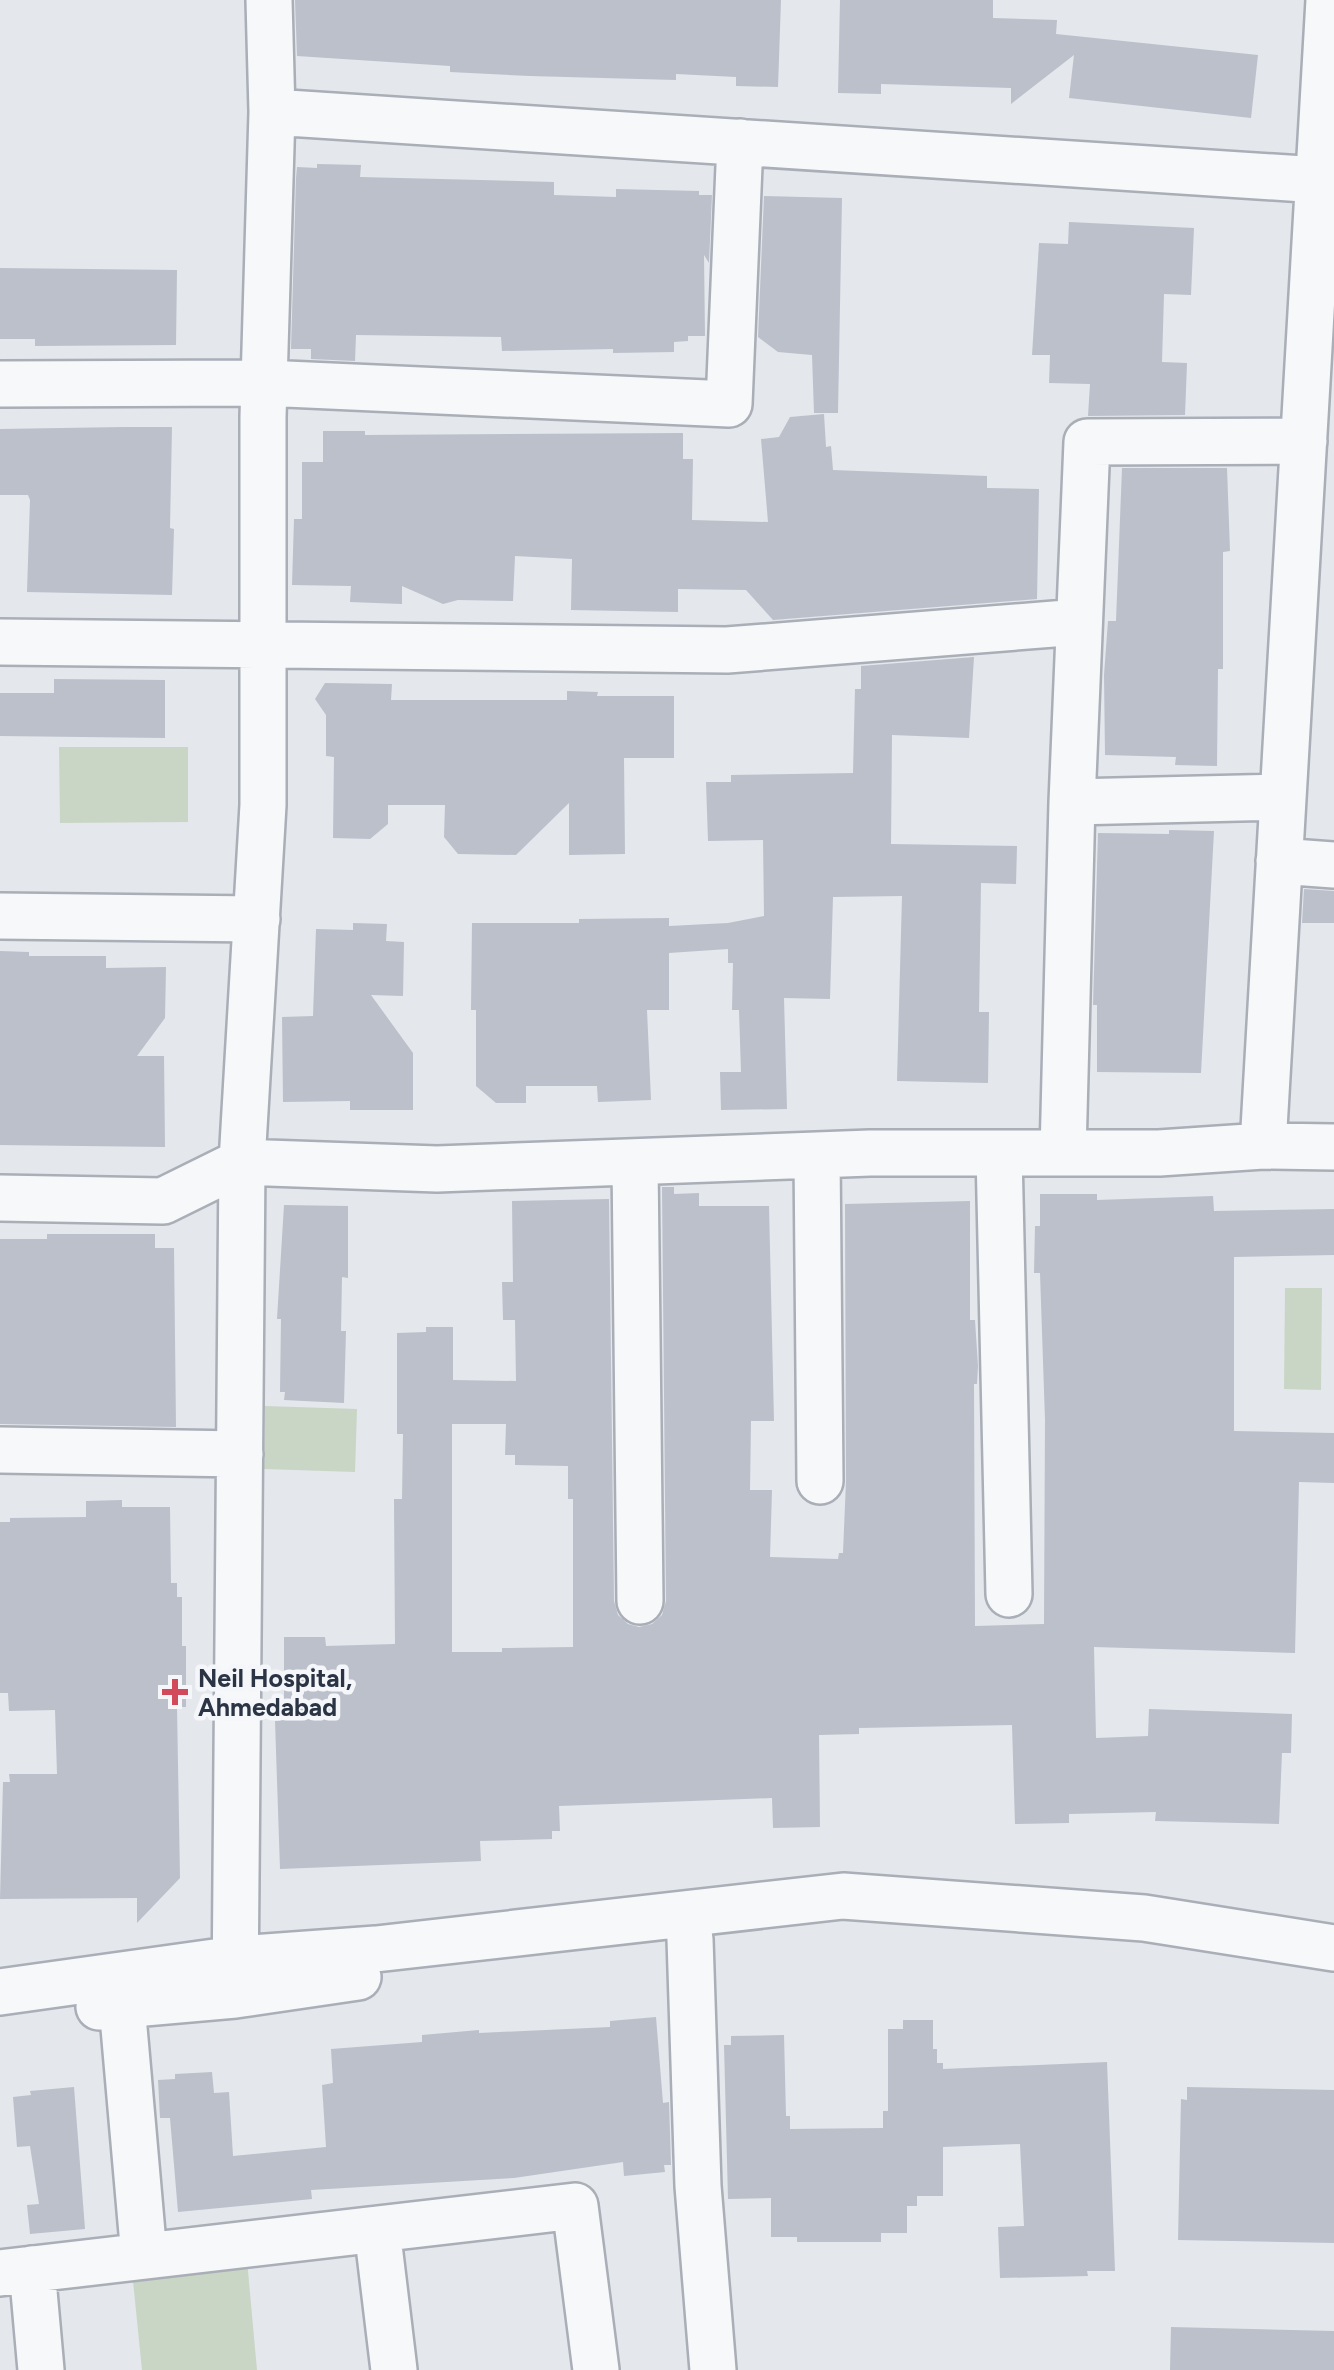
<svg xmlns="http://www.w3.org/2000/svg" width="1334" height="2370" font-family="Figtree,sans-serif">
	<rect width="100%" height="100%" fill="#e4e7ec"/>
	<!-- green -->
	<path fill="#c9d6c5" d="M 59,747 L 188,747 L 188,822 L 60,823 Z
		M 1285,1288 L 1322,1288 L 1321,1390 L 1284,1389 Z
		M 265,1406 L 357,1409 L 355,1472 L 264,1469 Z
		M 247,2260 L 257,2370 L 142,2370 L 132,2271 Z"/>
	<!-- building -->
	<path fill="#bbc0ca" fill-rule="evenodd" d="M 295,0 L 781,0 L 778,87 L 736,86 L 736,77 L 676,74 L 676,80 L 530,76 L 450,72 L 450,66 L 297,56 Z
		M 840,0 L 993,0 L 993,18 L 1057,20 L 1056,34 L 1258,55 L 1251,118 L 1069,98 L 1074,55 L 1011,104 L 1011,88 L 881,84 L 881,94 L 838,93 Z
		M 317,164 L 361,165 L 360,177 L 554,182 L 554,195 L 616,197 L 616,189 L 699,191 L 699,195 L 712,195 L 709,263 L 704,255 L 705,336 L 688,336 L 688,341 L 674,342 L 674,352 L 613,353 L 613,349 L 502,351 L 501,337 L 356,335 L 355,361 L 311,359 L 311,349 L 291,349 L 296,178 L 297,167 L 317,168 Z
		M 764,196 L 842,198 L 838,413 L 814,413 L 812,355 L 778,352 L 758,337 Z
		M 1069,222 L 1194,228 L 1191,295 L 1164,294 L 1162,362 L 1187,363 L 1185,415 L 1088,416 L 1090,384 L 1049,383 L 1050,355 L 1032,355 L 1039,243 L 1068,244 Z
		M 0,268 L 177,270 L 176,345 L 35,346 L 35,339 L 0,339 Z
		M 824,414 L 826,447 L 831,446 L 833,470 L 987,476 L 987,488 L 1039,489 L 1037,599 L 773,620 L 746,590 L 678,589 L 678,612 L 571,610 L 572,559 L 515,556 L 513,601 L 458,600 L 443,604 L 402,586 L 402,604 L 350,602 L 351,586 L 292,585 L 294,519 L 302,519 L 302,462 L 323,462 L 323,431 L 365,431 L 365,435 L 683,433 L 683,459 L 693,459 L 692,520 L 768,522 L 761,439 L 779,437 L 790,417 Z
		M 124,427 L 172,427 L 170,528 L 174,529 L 172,595 L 27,592 L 30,500 L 28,495 L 0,495 L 0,429 Z
		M 1122,468 L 1227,468 L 1230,551 L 1223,552 L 1223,669 L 1218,669 L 1217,766 L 1175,765 L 1176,757 L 1105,755 L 1104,675 L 1108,621 L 1116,621 Z
		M 974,657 L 969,738 L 892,735 L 891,844 L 1017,846 L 1016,884 L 981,883 L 979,1012 L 989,1012 L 988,1083 L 897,1081 L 902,896 L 833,897 L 830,999 L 784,998 L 787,1109 L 721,1110 L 720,1072 L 741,1072 L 739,1010 L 732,1010 L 733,963 L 728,963 L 728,949 L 669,953 L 669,1010 L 647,1010 L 651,1100 L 598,1102 L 597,1086 L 526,1086 L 526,1103 L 496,1103 L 476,1086 L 476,1010 L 471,1010 L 472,923 L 579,923 L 579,919 L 669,918 L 669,926 L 728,923 L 764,916 L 763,840 L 708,841 L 706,782 L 731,782 L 731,775 L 853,773 L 855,689 L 861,689 L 861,666 Z
		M 54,679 L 165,680 L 165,738 L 0,736 L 0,693 L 54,693 Z
		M 325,683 L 392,684 L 391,700 L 567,700 L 567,691 L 598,692 L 597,696 L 674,696 L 674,758 L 624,758 L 625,854 L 569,855 L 569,803 L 516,855 L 458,854 L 444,837 L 445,805 L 388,805 L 388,824 L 370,839 L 333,838 L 334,757 L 326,756 L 326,715 L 315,699 Z
		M 1169,830 L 1214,831 L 1201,1073 L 1097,1072 L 1097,1005 L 1093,1005 L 1098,833 L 1169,834 Z
		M 1304,889 L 1334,891 L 1334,923 L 1302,923 Z
		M 353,923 L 387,924 L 386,941 L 404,942 L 403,996 L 371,995 L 413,1053 L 413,1110 L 350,1110 L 350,1101 L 283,1102 L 282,1017 L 313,1016 L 316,929 L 353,930 Z
		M 0,951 L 29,952 L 29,956 L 106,956 L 106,968 L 166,967 L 165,1018 L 137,1056 L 164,1056 L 165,1147 L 0,1145 Z
		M 662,1187 L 674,1187 L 674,1194 L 699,1193 L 699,1206 L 769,1206 L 774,1421 L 751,1421 L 750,1490 L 772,1490 L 770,1557 L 838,1559 L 839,1553 L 843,1553 L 846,1481 L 845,1204 L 970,1201 L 970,1320 L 975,1320 L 978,1366 L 977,1384 L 974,1384 L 975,1626 L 1044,1624 L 1045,1420 L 1040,1273 L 1034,1273 L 1035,1226 L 1040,1226 L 1040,1194 L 1097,1194 L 1097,1200 L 1213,1196 L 1214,1211 L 1334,1209 L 1334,1255 L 1234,1257 L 1234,1431 L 1334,1433 L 1334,1483 L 1299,1482 L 1295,1653 L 1094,1647 L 1096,1738 L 1148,1736 L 1149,1709 L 1292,1714 L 1291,1753 L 1282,1753 L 1279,1824 L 1155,1821 L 1156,1812 L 1069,1814 L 1069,1823 L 1015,1824 L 1012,1725 L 859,1728 L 859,1734 L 819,1735 L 820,1827 L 773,1828 L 772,1798 L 559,1806 L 560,1831 L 552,1831 L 552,1839 L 480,1841 L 481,1861 L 280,1869 L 275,1721 L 284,1720 L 284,1637 L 325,1637 L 326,1646 L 395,1644 L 394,1499 L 402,1499 L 403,1434 L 397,1434 L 397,1333 L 426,1332 L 426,1327 L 453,1327 L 453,1380 L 516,1381 L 515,1320 L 503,1320 L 502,1282 L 513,1282 L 512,1201 L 609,1199 L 614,1601 L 618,1615 L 628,1624 L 639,1627 L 652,1624 L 662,1615 L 666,1601 ZM 452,1424 L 506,1424 L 505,1455 L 515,1455 L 515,1465 L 568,1466 L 568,1499 L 573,1499 L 573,1647 L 502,1648 L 502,1652 L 452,1652 Z
		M 284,1205 L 348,1206 L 348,1278 L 342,1277 L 341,1331 L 346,1331 L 344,1403 L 284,1400 L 285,1392 L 280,1392 L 281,1319 L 277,1319 Z
		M 47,1234 L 155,1234 L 155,1248 L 174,1248 L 176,1427 L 0,1424 L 0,1239 L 47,1239 Z
		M 122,1500 L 122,1507 L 170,1507 L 171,1583 L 177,1583 L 177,1597 L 182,1597 L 182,1646 L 186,1646 L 186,1707 L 177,1707 L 180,1878 L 137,1923 L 137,1898 L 0,1899 L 3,1782 L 10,1782 L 9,1774 L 57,1774 L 55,1710 L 9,1711 L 8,1693 L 0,1693 L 0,1522 L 10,1522 L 10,1518 L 86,1517 L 86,1501 Z
		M 656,2017 L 663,2103 L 669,2102 L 671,2165 L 664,2165 L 665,2172 L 624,2176 L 623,2162 L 514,2178 L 311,2190 L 312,2199 L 178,2212 L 170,2118 L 160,2118 L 158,2080 L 175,2079 L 175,2074 L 212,2072 L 214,2093 L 229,2092 L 233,2156 L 326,2147 L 322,2085 L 333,2083 L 331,2049 L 422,2042 L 422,2035 L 479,2030 L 479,2033 L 610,2027 L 610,2021 Z
		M 903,2020 L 933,2020 L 933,2049 L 937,2049 L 937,2063 L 943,2063 L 943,2069 L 1107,2062 L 1115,2271 L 1087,2271 L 1088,2276 L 1000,2278 L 998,2227 L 1024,2226 L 1020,2144 L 943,2147 L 943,2196 L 917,2196 L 917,2206 L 907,2206 L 907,2233 L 881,2233 L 881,2242 L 797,2242 L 797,2237 L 771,2237 L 771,2198 L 728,2199 L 724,2045 L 731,2045 L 731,2036 L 784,2035 L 786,2116 L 790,2116 L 790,2129 L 883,2128 L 883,2111 L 888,2111 L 888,2029 L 903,2029 Z
		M 74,2087 L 85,2229 L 30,2234 L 27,2205 L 39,2204 L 30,2146 L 17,2147 L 13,2097 L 31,2095 L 30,2091 Z
		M 1187,2087 L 1334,2090 L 1334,2243 L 1178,2240 L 1181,2099 L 1187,2100 Z
		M 1171,2327 L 1334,2331 L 1334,2370 L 1170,2370 Z"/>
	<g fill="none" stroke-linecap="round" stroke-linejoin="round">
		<defs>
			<path id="minor" d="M 272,112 L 1319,180
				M 0,384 L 264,383 L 729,404 L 740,142
				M 0,642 L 727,650 L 1079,622
				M 1072,802 L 1087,442 L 1304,441
				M 1279,861 L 1334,865
				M 0,916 L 257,919
				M 1263,1146 L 1329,0
				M 999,1153 L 1009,1594
				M 1063,1153 L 1072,802 L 1283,797
				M 817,1155 L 820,1481
				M 635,1162 L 640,1601
				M 0,1198 L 163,1201 L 242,1162 L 437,1169 L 870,1153 L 1159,1153 L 1263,1146 L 1334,1147
				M 0,1450 L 240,1454
				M 690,1939 L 698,2186 L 713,2370
				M 0,1992 L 236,1959 L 376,1949 L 843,1896 L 1144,1918 L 1334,1948
				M 235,1995 L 242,1162 L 263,805 L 263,417 L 272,112 L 269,0
				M 122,2005 L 144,2256
				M 99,2007 L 235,1995 L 358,1977
				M 377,2229 L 394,2370
				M 32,2269 L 41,2370
				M 0,2273 L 575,2206 L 596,2370"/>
		</defs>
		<!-- minor casing -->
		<use href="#minor" stroke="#a9aeb7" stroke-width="50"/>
		<!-- minor -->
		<use href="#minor" stroke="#f7f8fa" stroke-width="45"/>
	</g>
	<!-- markers -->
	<path fill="#d1495b" stroke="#f4f6f9" stroke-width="4" d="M170 1677h10v10h10v10h-10v10h-10v-10h-10v-10h10z"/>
	<g text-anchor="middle" stroke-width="9" stroke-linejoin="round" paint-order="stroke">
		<!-- poi labels -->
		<g font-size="25" font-weight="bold" fill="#2b3445" stroke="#f4f6f9" text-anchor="start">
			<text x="198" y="1687">Neil Hospital,<tspan x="198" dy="29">Ahmedabad</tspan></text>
		</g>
	</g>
</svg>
